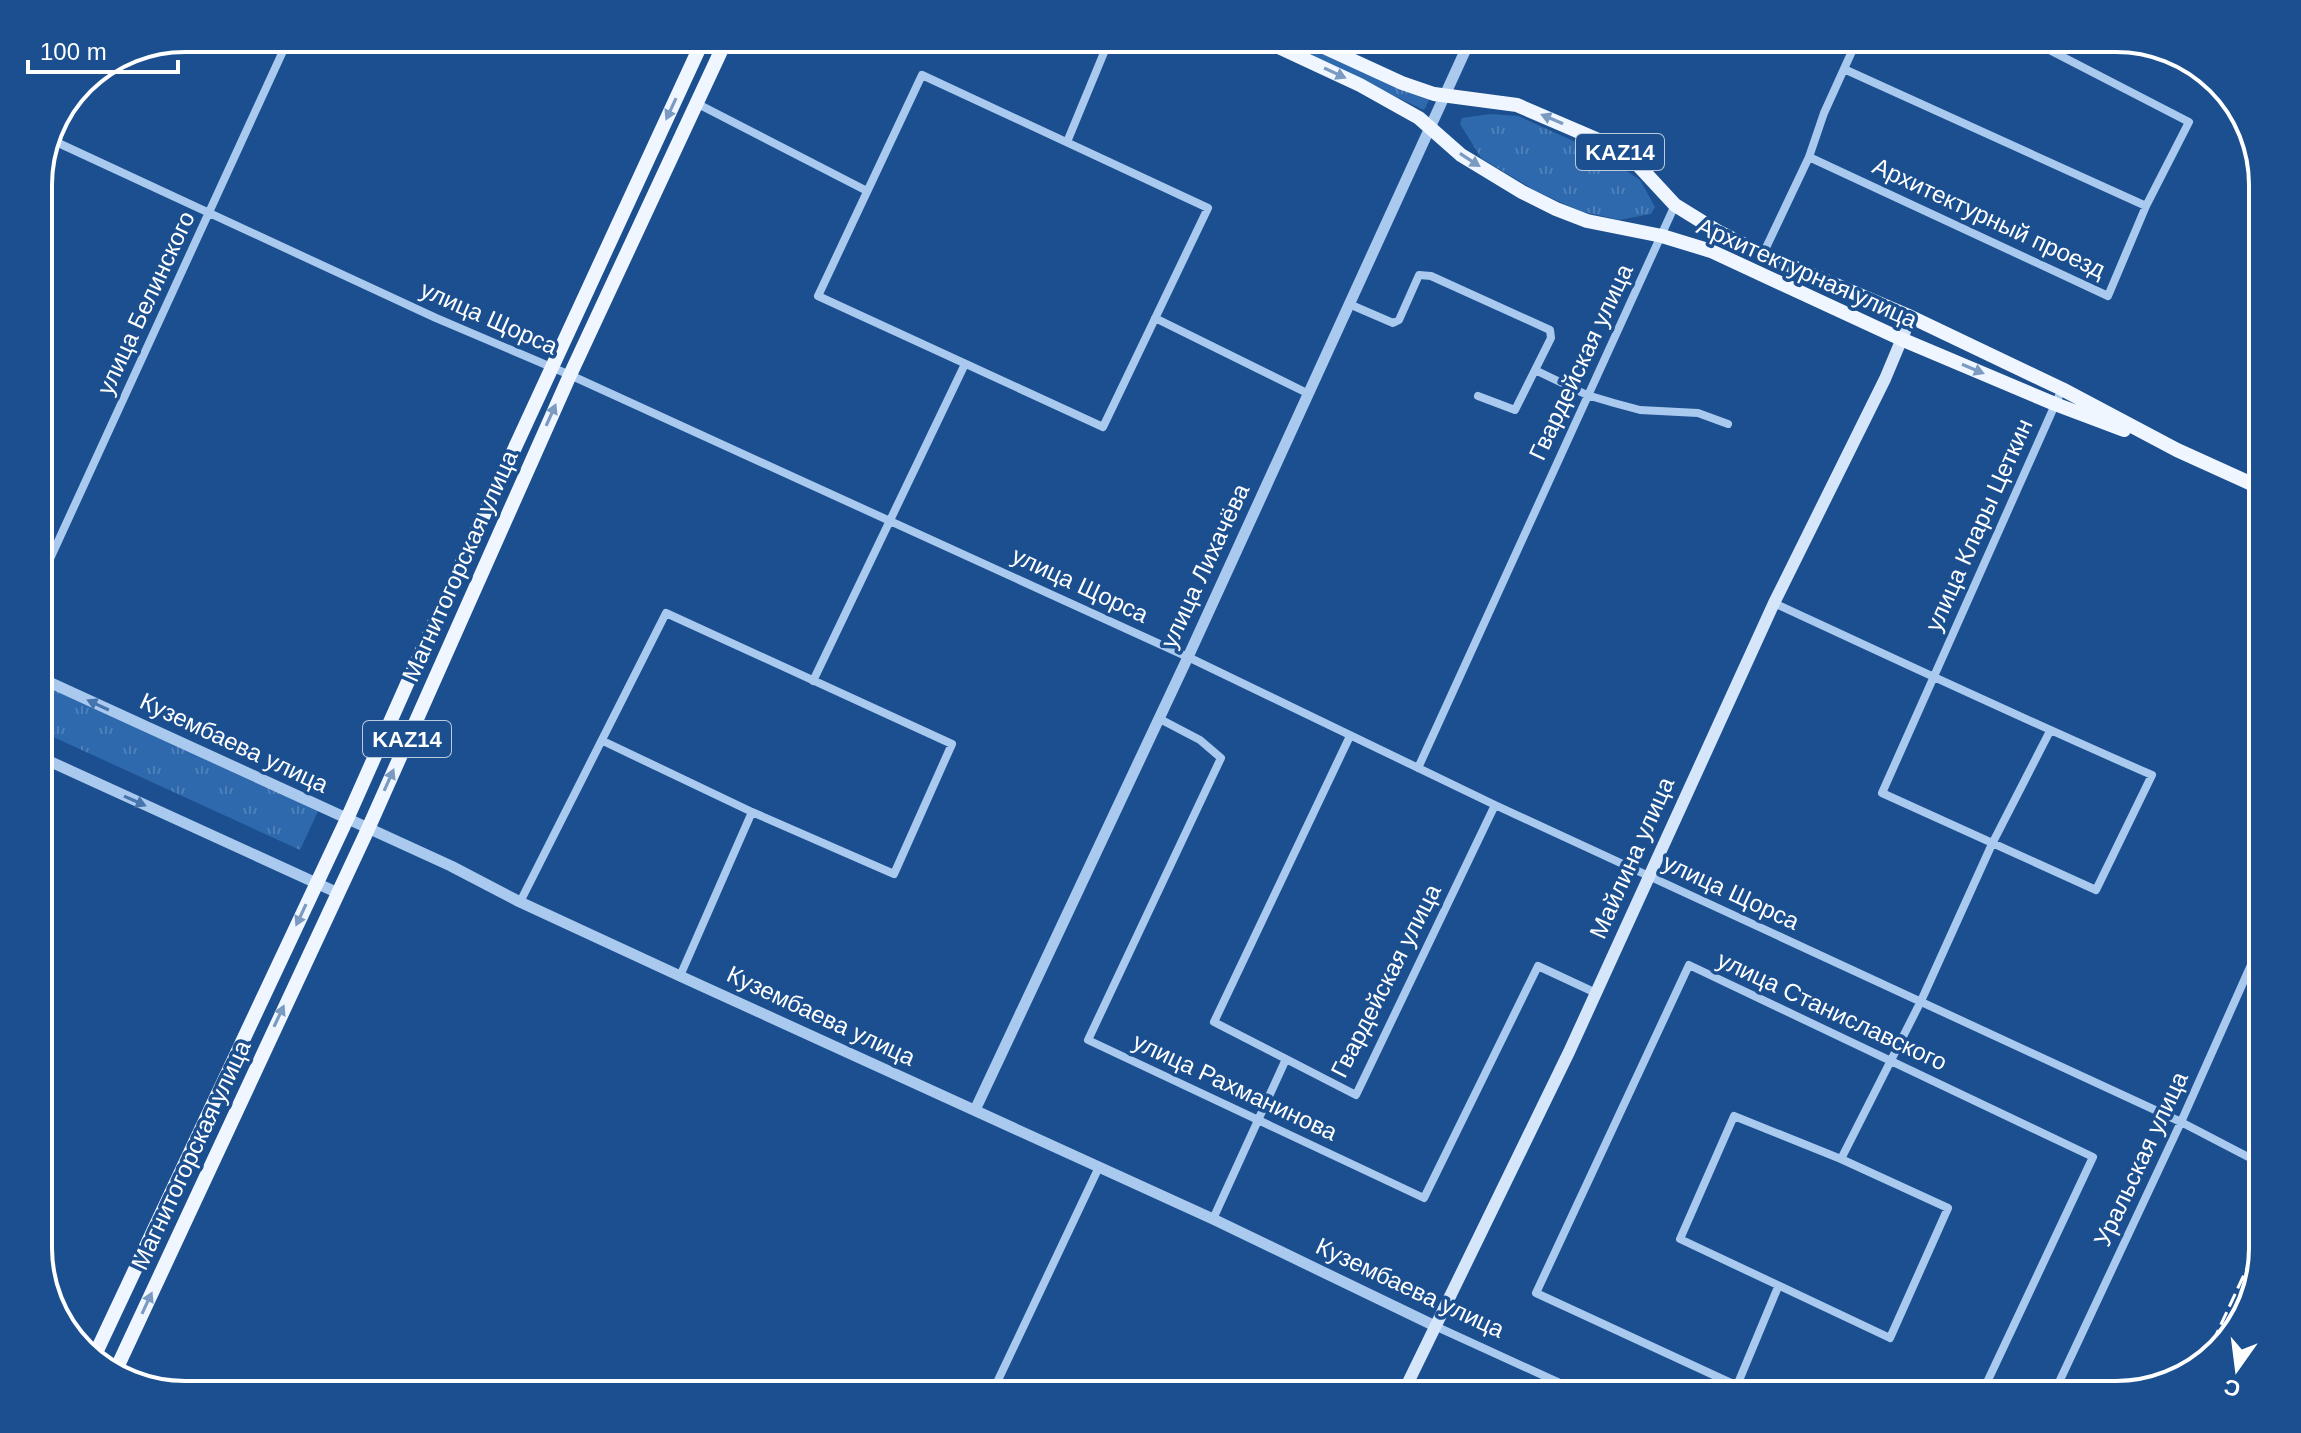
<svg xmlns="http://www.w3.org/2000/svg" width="2301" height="1433" font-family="Arial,sans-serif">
	<defs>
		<pattern id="grass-tufts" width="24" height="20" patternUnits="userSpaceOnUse" patternTransform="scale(2)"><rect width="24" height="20" fill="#2e69ad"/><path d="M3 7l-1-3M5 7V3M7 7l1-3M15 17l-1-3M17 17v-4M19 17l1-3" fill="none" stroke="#4d80b9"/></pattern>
	</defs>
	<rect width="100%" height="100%" fill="#1b4f8f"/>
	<!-- grass -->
	<path fill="url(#grass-tufts)" d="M 1271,38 L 1300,38 L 1430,98 L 1424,110 Z
		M 1490,114 L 1518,116 L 1598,152 L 1640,180 L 1655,207 L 1651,214 L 1619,220 L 1580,211 L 1536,191 L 1481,158 L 1460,124 L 1462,118 Z
		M 38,678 L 319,809 L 300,850 L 38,730 Z"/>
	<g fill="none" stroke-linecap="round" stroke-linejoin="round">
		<!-- minor -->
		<path stroke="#a9c9ee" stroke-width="8" d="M 1844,69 L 2146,206
			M 922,75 L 1208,208 L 1103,427 L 818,296 Z
			M 696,103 L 867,191
			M 54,141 L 436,318 L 570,375 L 1188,657 L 1495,805 L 2181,1122 L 2256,1161
			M 1067,142 L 1110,38
			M 1809,157 L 2108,296 L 2146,206 L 2189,122 L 2026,38
			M 1763,254 L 1809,157 L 1824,113 L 1858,38
			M 1349,304 L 1393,323 L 1399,320 L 1419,275 L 1431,276 L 1550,330 L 1551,338 L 1535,370 L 1587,395 L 1614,403 L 1640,410 L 1698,413 L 1728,424
			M 1155,318 L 1309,394
			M 1478,396 L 1515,410 L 1535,370
			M 38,585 L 289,38
			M 1774,603 C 1899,661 2025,720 2152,775 L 2096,890 L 1882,793 L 2062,389
			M 813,681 L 965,364
			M 1158,718 L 1200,740 L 1221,758 L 1088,1040 L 1424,1198 L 1538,966 L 1596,993
			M 1350,736 L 1214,1022 L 1356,1095 L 1495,805
			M 1418,768 L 1675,205
			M 520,902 L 666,613 L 952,744 L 894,874 L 752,812 L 603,741
			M 680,976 L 752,812
			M 1734,1116 L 1841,1159 L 1948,1208 L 1890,1338 L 1680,1239 Z
			M 1841,1159 L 1921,1001 L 1992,844 L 2050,731
			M 1213,1219 L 1286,1059
			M 1435,1326 L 1586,1395
			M 991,1395 L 1099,1167
			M 1733,1395 L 1778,1287
			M 1757,1395 L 1536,1293 L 1689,965 L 2093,1157 L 1981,1395
			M 2053,1395 L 2181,1122 L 2263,938"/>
		<!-- tertiary -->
		<path stroke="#a9c9ee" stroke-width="11" d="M 38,677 L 451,866 L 520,902 L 680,976 L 1213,1219 L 1435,1326
			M 38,756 L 338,893
			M 975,1110 L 1188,657 L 1471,38"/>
		<!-- secondary -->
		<path stroke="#d6e6fa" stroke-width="12" d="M 1402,1395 L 1569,1052 L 1774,603 L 1885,379 L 1911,317"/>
		<!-- primary -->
		<path stroke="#f0f6ff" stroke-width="14" d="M 1259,38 L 1360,85 L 1419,118 L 1461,155 L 1522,192 L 1556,209 L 1587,221 L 1662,236 L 1711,251 L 1901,339 L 2055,404 L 2124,430
			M 1304,38 L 1402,83 L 1434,94 L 1517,105 L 1610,145 L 1638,165 L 1675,205 L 1717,231 L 1763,254 L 1911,317 L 2062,389 L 2177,450 L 2263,489
			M 93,1359 L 347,819 L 434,623 L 704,38
			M 114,1374 L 368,829 L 570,375 L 727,38"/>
		<!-- rail -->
		<path stroke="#fff" stroke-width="3" stroke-dasharray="14 6" stroke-linecap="butt" d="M 2204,1361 L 2263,1234"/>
	</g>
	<!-- one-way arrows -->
	<defs><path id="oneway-solid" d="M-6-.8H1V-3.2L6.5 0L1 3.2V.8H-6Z" transform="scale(2)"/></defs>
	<g fill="#7b9ac1">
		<use href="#oneway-solid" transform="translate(1335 73) rotate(25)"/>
		<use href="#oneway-solid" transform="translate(671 109) rotate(115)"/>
		<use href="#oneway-solid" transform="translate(1552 119) rotate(-157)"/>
		<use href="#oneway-solid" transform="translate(1470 160) rotate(33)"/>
		<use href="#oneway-solid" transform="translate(1973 369) rotate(23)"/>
		<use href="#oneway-solid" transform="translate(551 415) rotate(-66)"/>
		<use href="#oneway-solid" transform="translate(389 780) rotate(-66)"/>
		<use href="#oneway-solid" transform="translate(301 915) rotate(115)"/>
		<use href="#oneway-solid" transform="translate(279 1016) rotate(-65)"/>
		<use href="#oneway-solid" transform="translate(147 1303) rotate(-65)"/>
	</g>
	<g fill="#4674ac">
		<use href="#oneway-solid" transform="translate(98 705) rotate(-155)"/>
		<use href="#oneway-solid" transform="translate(135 801) rotate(24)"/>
	</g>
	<g text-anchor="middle" stroke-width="7" stroke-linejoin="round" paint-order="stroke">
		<!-- shield labels -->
		<g fill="#1b4f8f" stroke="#bbcadd" stroke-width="2">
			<rect x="1576" y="134" width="88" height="36" rx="6"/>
			<rect x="363" y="721" width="88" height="36" rx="6"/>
		</g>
		<g font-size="22" font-weight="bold" fill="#fff">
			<text x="1620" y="160">KAZ14</text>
			<text x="407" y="747">KAZ14</text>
		</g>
		<!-- street labels -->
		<g font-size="24" fill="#fff" stroke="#1b4f8f">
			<text transform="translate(1989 218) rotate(25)" y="8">Архитектурный проезд</text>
			<text transform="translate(1807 273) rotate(24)" y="8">Архитектурная улица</text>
			<text transform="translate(146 303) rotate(-65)" y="8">улица Белинского</text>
			<text transform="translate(489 318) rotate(24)" y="8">улица Щорса</text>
			<text transform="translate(1581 362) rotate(-65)" y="8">Гвардейская улица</text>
			<text transform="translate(1979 525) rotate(-66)" y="8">улица Клары Цеткин</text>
			<text transform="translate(460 566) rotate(-66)" y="8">Магнитогорская улица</text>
			<text transform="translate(1205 566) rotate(-65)" y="8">улица Лихачёва</text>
			<text transform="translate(1080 585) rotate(25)" y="8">улица Щорса</text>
			<text transform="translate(234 743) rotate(25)" y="8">Кузембаева улица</text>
			<text transform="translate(1632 858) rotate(-66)" y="8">Майлина улица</text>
			<text transform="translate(1731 892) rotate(25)" y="8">улица Щорса</text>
			<text transform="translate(1386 981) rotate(-63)" y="8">Гвардейская улица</text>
			<text transform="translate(1832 1011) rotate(25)" y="8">улица Станиславского</text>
			<text transform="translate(821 1016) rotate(25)" y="8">Кузембаева улица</text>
			<text transform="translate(1235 1087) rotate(25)" y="8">улица Рахманинова</text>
			<text transform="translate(191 1155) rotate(-65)" y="8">Магнитогорская улица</text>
			<text transform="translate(2141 1159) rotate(-65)" y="8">Уральская улица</text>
			<text transform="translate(1410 1288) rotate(25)" y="8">Кузембаева улица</text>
		</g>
	</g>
	<!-- crop -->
	<path d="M0 0H2301V1433H0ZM185 52H2116A133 133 0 0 1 2249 185V1248A133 133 0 0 1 2116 1381H185A133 133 0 0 1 52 1248V185A133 133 0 0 1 185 52Z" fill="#1b4f8f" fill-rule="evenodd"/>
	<path fill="none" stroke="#fff" stroke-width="4" d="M185 52H2116A133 133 0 0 1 2249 185V1248A133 133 0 0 1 2116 1381H185A133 133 0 0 1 52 1248V185A133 133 0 0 1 185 52Z"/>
	<!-- north arrow -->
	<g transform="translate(2237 1369) rotate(194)" stroke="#1b4f8f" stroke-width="6" paint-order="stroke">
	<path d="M0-6L14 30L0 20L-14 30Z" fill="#ffffff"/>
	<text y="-12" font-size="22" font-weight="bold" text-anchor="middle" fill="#ffffff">С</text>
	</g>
	<!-- scale -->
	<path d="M28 60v12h150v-12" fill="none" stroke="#ffffff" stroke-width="4"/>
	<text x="40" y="60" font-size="24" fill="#ffffff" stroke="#1b4f8f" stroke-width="6" paint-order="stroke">100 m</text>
</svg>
